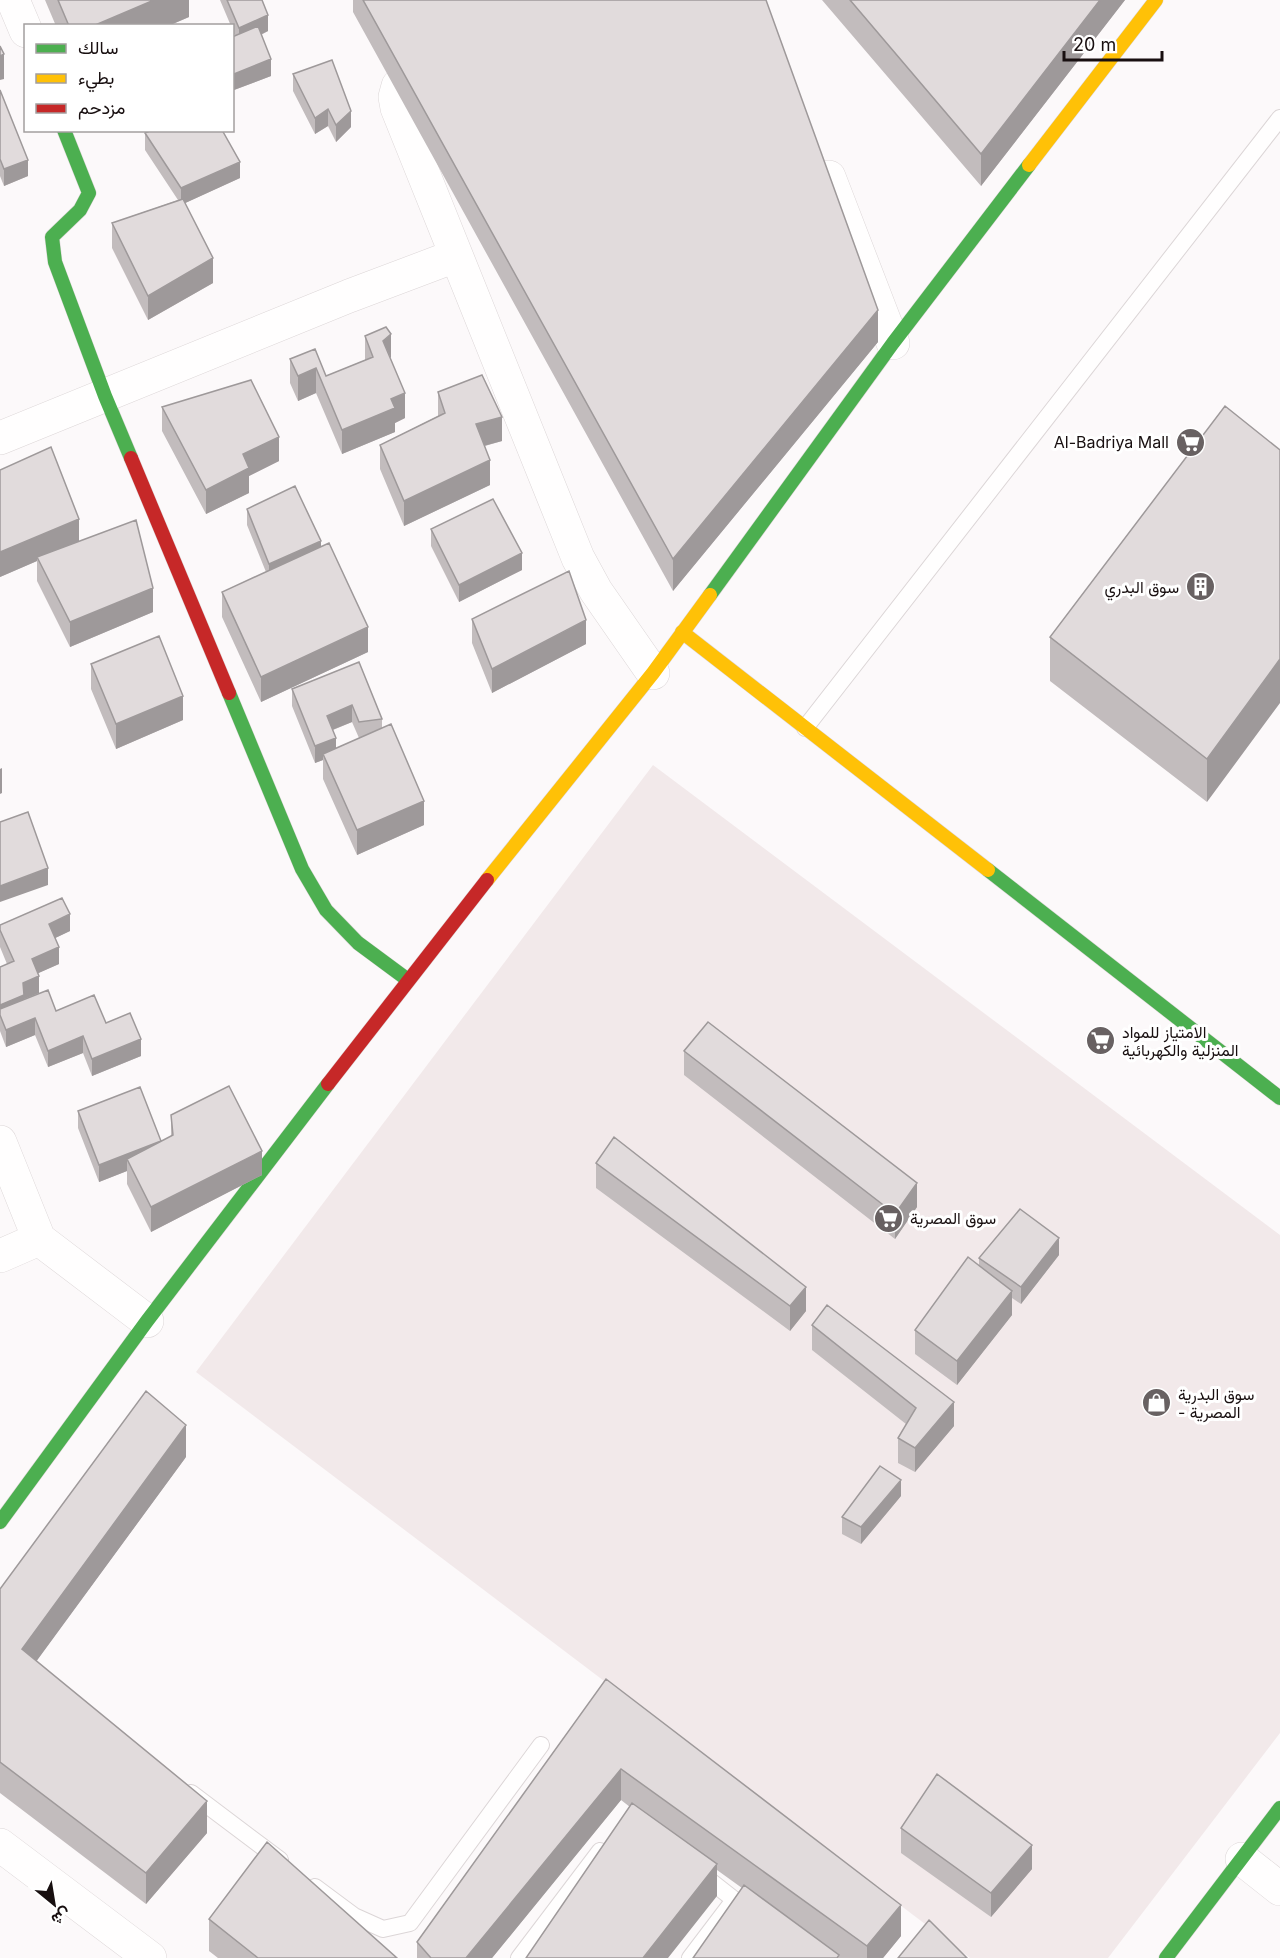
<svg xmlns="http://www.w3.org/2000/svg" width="1280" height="1958" font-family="Inter,Vazirmatn,sans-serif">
	<rect width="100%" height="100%" fill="#fcf9fa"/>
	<!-- built -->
	<path fill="#f2e9ea" d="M 653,765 L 1280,1235 L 1280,1733 L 1108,1958 L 970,1958 L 196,1372 Z"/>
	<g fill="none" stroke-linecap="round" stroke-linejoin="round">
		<defs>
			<path id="lane" d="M 805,728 L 1280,118
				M 191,1793 L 280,1860
				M 699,1872 L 750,1912
				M 315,1887 L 354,1916 L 383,1929 L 410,1923 L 541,1745
				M 519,1958 L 600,1851
				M 690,1958 L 734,1900"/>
			<path id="street" d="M 13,0 L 26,31
				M 415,0 L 432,45 L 433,58 L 426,67 L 398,86 L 395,97 L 397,108 L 578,558 L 596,591 L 653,673
				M 829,177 L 893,343
				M 0,438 L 349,296 L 455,256
				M 0,1142 L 39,1239 L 147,1321
				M 0,1256 L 39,1239
				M 0,1845 L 150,1958
				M 1242,1859 L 1280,1889"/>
			<path id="fast" d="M 64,130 L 89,193 L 80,210 L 52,237 L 55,262 L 105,396 L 131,458
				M 710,595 L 893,343 L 1029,165
				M 229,693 L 302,869 L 326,910 L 358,943 L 408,980
				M 988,870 L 1280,1098
				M 0,1522 L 147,1321 L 328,1084
				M 1166,1958 L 1280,1808"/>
			<path id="slow" d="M 1029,165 L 1156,0
				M 682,632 L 988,870
				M 487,880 L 653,673 L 710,595"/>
			<path id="jam" d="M 131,458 L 229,693
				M 328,1084 L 487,880"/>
		</defs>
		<!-- lane casing -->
		<use href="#lane" stroke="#dcd6d7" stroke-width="18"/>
		<!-- street casing -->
		<use href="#street" stroke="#dcd6d7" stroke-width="34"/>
		<!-- fast casing -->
		<use href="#fast" stroke="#dcd6d7" stroke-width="15"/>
		<!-- slow casing -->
		<use href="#slow" stroke="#dcd6d7" stroke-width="15"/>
		<!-- jam casing -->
		<use href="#jam" stroke="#dcd6d7" stroke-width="15"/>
		<!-- lane -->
		<use href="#lane" stroke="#fffefe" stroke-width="16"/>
		<!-- street -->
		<use href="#street" stroke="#fffefe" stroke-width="33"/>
		<!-- fast -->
		<use href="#fast" stroke="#4caf50" stroke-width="14"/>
		<!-- slow -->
		<use href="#slow" stroke="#ffc107" stroke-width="14"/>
		<!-- jam -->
		<use href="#jam" stroke="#c62828" stroke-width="14"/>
	</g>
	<!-- wall -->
	<path fill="#c2bcbd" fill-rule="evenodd" d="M 45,0 L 189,0 L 189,17 L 168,26 L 56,26 Z
		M 220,0 L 262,0 L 268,31 L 261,35 L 271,76 L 234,90 L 232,89 L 232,37 L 235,36 L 232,29 L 232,26 L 231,26 Z
		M 353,0 L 766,0 L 878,342 L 673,591 L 353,12 Z
		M 822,0 L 1125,0 L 981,186 Z
		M 293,74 L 351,127 L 336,142 L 328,126 L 315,134 L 293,91 Z
		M 0,90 L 28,176 L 4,186 L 0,176 Z
		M 145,133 L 240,178 L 185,203 L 213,283 L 148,320 L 112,248 L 112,223 L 178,200 L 145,150 Z
		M 365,336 L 391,359 L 405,418 L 395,423 L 395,432 L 342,454 L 316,393 L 298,401 L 290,383 L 290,359 L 315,349 L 326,376 L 365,360 Z
		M 438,392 L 502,441 L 485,446 L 490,485 L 404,526 L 380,469 L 380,445 L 438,416 Z
		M 1225,406 L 1207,802 L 1050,681 L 1050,637 Z
		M 162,407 L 279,461 L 249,476 L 249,493 L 206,514 L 162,431 Z
		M 0,470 L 79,541 L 153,612 L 70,647 L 37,581 L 37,561 L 0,577 Z
		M 247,509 L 321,546 L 368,652 L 261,702 L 222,617 L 222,592 L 266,572 L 247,525 Z
		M 431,529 L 522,570 L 459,602 L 431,546 Z
		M 472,619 L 586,644 L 492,693 L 472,643 Z
		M 359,662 L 382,719 L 382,728 L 424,825 L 357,855 L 323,779 L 323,760 L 315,763 L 292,706 L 292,689 ZM 352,722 L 359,738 L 336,748 L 333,730 Z
		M 91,664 L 183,720 L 116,749 L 91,689 Z
		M 0,925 L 70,931 L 55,938 L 59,964 L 38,973 L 39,993 L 24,1000 L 56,1011 L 106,1023 L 141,1056 L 92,1076 L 83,1053 L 48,1067 L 35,1035 L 6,1047 L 0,1031 L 0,967 L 7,964 L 0,947 Z
		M 684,1051 L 917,1207 L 895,1239 L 684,1075 Z
		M 78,1111 L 161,1142 L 171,1136 L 171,1115 L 262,1175 L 151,1232 L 127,1184 L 127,1171 L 99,1182 L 78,1128 Z
		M 596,1163 L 806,1311 L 790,1331 L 596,1188 Z
		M 1059,1255 L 1021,1304 L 1012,1298 L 1012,1315 L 957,1385 L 915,1354 L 915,1330 L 979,1265 L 979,1258 Z
		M 812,1325 L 954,1426 L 915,1472 L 898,1463 L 898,1438 L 906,1424 L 812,1350 Z
		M 186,1457 L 36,1661 L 207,1833 L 146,1904 L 0,1793 L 0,1589 Z
		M 901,1496 L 861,1544 L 842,1534 L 842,1517 Z
		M 606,1679 L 901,1936 L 883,1958 L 693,1958 L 742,1888 L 717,1870 L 717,1896 L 630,1807 L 621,1800 L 492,1958 L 417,1958 L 417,1942 Z
		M 901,1828 L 1032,1869 L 991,1917 L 901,1853 Z
		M 209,1919 L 397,1958 L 218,1958 L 209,1951 Z"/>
	<!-- shaded-wall -->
	<path fill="#9e999a" d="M 154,0 L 189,0 L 189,17 L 168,26 L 93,26 Z
		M 1100,0 L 1125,0 L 981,186 L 981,154 Z
		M 268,15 L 268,31 L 239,45 L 239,28 Z
		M 4,54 L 4,79 L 0,80 L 0,56 Z
		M 271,59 L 271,76 L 234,90 L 234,74 Z
		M 328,109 L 328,126 L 315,134 L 315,118 Z
		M 351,111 L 351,127 L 336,142 L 336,125 Z
		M 28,160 L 28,176 L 4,186 L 4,169 Z
		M 240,162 L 240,178 L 181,205 L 181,188 Z
		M 213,258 L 213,283 L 148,320 L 148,296 Z
		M 878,310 L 878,342 L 673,591 L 673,559 Z
		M 391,334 L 391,359 L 383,341 Z
		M 316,368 L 316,393 L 298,401 L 298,376 Z
		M 405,393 L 405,418 L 395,423 L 395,432 L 342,454 L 342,430 L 391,399 Z
		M 502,417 L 502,441 L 476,448 L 476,424 Z
		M 279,437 L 279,461 L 249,476 L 249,493 L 206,514 L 206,490 L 243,454 Z
		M 490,460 L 490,485 L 404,526 L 404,501 Z
		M 79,519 L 79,544 L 37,557 L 37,561 L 0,577 L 0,552 Z
		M 321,541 L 321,558 L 269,581 L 269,564 Z
		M 522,553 L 522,570 L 459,602 L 459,585 Z
		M 153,588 L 153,612 L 70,647 L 70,622 Z
		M 586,620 L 586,644 L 492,693 L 492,669 Z
		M 368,627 L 368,652 L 261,702 L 261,677 Z
		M 1280,659 L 1280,703 L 1207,802 L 1207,759 Z
		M 183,696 L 183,720 L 116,749 L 116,724 Z
		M 352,705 L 352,722 L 327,732 L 327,716 Z
		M 336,738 L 336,755 L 323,754 L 323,760 L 315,763 L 315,746 Z
		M 2,768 L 2,793 L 0,794 L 0,769 Z
		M 424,801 L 424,825 L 357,855 L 357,830 Z
		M 48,868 L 48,885 L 0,902 L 0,886 Z
		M 70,914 L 70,931 L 49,941 L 49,924 Z
		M 59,947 L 59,964 L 32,976 L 32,959 Z
		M 39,976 L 39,993 L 24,999 L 24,1011 L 0,1015 L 0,1005 L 23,983 Z
		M 35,1018 L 35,1035 L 6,1047 L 6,1030 Z
		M 83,1036 L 83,1053 L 48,1067 L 48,1051 Z
		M 141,1039 L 141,1056 L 92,1076 L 92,1059 Z
		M 161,1141 L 132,1169 L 127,1159 L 127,1171 L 99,1182 L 99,1165 Z
		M 262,1151 L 262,1175 L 151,1232 L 151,1207 Z
		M 917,1183 L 917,1207 L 895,1239 L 895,1214 Z
		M 1059,1238 L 1059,1255 L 1021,1304 L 1021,1287 Z
		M 806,1287 L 806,1311 L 790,1331 L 790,1306 Z
		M 1012,1291 L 1012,1315 L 957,1385 L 957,1361 Z
		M 954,1402 L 954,1426 L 915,1472 L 915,1448 Z
		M 186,1425 L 186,1457 L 22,1681 L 22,1649 Z
		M 901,1480 L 901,1496 L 861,1544 L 861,1527 Z
		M 621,1769 L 621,1800 L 492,1958 L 466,1958 Z
		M 207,1801 L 207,1833 L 146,1904 L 146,1873 Z
		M 1032,1845 L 1032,1869 L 991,1917 L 991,1893 Z
		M 717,1864 L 717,1896 L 668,1958 L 643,1958 Z
		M 901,1905 L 901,1936 L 883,1958 L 867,1958 L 867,1946 Z"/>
	<!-- building -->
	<path fill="#e1dbdc" stroke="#9e999a" stroke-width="1.5" d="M 58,0 L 154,0 L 93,26 L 69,26 Z
		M 227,0 L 262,0 L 268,15 L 239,28 Z
		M 363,0 L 766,0 L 878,310 L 673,559 Z
		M 850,0 L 1100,0 L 981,154 Z
		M 258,26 L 271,59 L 234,74 L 232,72 L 232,37 Z
		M 0,46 L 4,54 L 0,56 Z
		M 332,60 L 351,111 L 336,125 L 328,109 L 315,118 L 293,74 Z
		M 0,90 L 28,160 L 4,169 L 0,159 Z
		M 152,130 L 222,130 L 240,162 L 181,188 L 145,133 Z
		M 183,199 L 213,258 L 148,296 L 112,223 Z
		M 386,327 L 391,334 L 383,341 L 405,393 L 391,399 L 395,408 L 342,430 L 316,368 L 298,376 L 290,359 L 315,349 L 326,376 L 373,357 L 365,336 Z
		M 482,375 L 502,417 L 476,424 L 490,460 L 404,501 L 380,445 L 445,413 L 438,392 Z
		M 251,380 L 279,437 L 243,454 L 249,468 L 206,490 L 162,407 Z
		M 1225,406 L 1280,450 L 1280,659 L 1207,759 L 1050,637 Z
		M 51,447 L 79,519 L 0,552 L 0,470 Z
		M 295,486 L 321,541 L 269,564 L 247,509 Z
		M 493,499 L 522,553 L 459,585 L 431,529 Z
		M 136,520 L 153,588 L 70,622 L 37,557 Z
		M 329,543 L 368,627 L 261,677 L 222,592 Z
		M 569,571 L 586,620 L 492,669 L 472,619 Z
		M 159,636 L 183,696 L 116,724 L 91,664 Z
		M 359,662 L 382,719 L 359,722 L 352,705 L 327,716 L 336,738 L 315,746 L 292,689 Z
		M 391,724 L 424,801 L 357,830 L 323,754 Z
		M 28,812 L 48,868 L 0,886 L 0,822 Z
		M 62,898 L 70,914 L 49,924 L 59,947 L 32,959 L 39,976 L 23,983 L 24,995 L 0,1005 L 0,967 L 14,961 L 0,930 L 0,925 Z
		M 48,990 L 56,1011 L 94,995 L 106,1023 L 130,1013 L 141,1039 L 92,1059 L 83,1036 L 48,1051 L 35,1018 L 6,1030 L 0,1015 L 0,1009 Z
		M 708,1022 L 917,1183 L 895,1214 L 684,1051 Z
		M 229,1086 L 262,1151 L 151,1207 L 127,1159 L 173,1135 L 171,1115 Z
		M 140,1087 L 161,1141 L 99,1165 L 78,1111 Z
		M 614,1137 L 806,1287 L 790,1306 L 596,1163 Z
		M 1020,1209 L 1059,1238 L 1021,1287 L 979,1258 Z
		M 968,1257 L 1012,1291 L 957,1361 L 915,1330 Z
		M 827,1305 L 954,1402 L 915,1448 L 898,1438 L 916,1408 L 812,1325 Z
		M 146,1391 L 186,1425 L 22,1649 L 207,1801 L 146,1873 L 0,1762 L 0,1589 Z
		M 880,1466 L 901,1480 L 861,1527 L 842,1517 Z
		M 606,1679 L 901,1905 L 867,1946 L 621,1769 L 466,1958 L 431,1958 L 417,1942 Z
		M 937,1774 L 1032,1845 L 991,1893 L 901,1828 Z
		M 632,1803 L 717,1864 L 643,1958 L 526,1958 Z
		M 267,1842 L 397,1958 L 258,1958 L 209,1919 Z
		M 744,1885 L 839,1955 L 837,1958 L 693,1958 Z
		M 929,1920 L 967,1958 L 898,1958 Z"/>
	<!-- icons -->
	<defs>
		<symbol id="supermarket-disc" viewBox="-11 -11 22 22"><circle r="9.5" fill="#686162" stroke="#fff"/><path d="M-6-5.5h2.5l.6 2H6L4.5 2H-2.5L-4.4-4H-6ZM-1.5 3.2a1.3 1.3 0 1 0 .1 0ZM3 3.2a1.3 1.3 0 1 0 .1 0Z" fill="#fff"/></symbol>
		<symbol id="building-disc" viewBox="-11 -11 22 22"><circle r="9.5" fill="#686162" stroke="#fff"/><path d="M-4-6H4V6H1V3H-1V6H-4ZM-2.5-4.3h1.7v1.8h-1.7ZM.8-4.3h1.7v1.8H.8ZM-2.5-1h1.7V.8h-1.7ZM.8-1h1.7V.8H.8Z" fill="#fff"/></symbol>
		<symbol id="shop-disc" viewBox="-11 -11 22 22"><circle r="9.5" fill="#686162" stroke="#fff"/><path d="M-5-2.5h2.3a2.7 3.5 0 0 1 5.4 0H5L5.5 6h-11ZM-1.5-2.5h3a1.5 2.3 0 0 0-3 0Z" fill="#fff"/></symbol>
	</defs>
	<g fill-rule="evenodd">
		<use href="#supermarket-disc" x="1174" y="426" width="33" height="33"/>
		<use href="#building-disc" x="1184" y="570" width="33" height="33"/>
		<use href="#supermarket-disc" x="1084" y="1024" width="33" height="33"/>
		<use href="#supermarket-disc" x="872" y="1202" width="33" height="33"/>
		<use href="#shop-disc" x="1140" y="1386" width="33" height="33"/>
	</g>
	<g text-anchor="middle" stroke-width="6" stroke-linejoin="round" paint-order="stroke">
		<!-- poi labels -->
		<g font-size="16" fill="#180f10" stroke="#fff" text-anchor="start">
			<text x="1169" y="448" text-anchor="end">Al-Badriya Mall</text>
			<text x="1179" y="593" text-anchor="end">سوق البدري</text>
			<text x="1122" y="1038">الامتياز للمواد<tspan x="1122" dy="18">المنزلية والكهربائية</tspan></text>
			<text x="910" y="1224">سوق المصرية</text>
			<text x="1178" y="1400">سوق البدرية<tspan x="1178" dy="18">- المصرية</tspan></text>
		</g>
	</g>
	<!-- legend -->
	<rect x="24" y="24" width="210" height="108" fill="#ffffff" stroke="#a39f9f" stroke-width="1.5"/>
	<rect x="36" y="44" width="30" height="9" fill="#4caf50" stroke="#a39f9f" stroke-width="1.5"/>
	<text x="78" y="54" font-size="18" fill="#180f10">سالك</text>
	<rect x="36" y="74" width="30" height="9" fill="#ffc107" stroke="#a39f9f" stroke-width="1.5"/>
	<text x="78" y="84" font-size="18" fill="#180f10">بطيء</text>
	<rect x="36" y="104" width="30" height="9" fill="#c62828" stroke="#a39f9f" stroke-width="1.5"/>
	<text x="78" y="114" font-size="18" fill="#180f10">مزدحم</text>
	<!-- north arrow -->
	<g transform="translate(54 1904) rotate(150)" stroke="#ffffff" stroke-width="4.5" paint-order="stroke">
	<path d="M0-4.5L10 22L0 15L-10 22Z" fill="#180f10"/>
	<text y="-9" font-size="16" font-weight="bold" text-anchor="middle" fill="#180f10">ش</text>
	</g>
	<!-- scale -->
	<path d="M1064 51v9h98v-9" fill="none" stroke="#180f10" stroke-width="3"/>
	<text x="1073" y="51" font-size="18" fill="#180f10" stroke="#ffffff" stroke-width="4.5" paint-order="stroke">20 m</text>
</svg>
